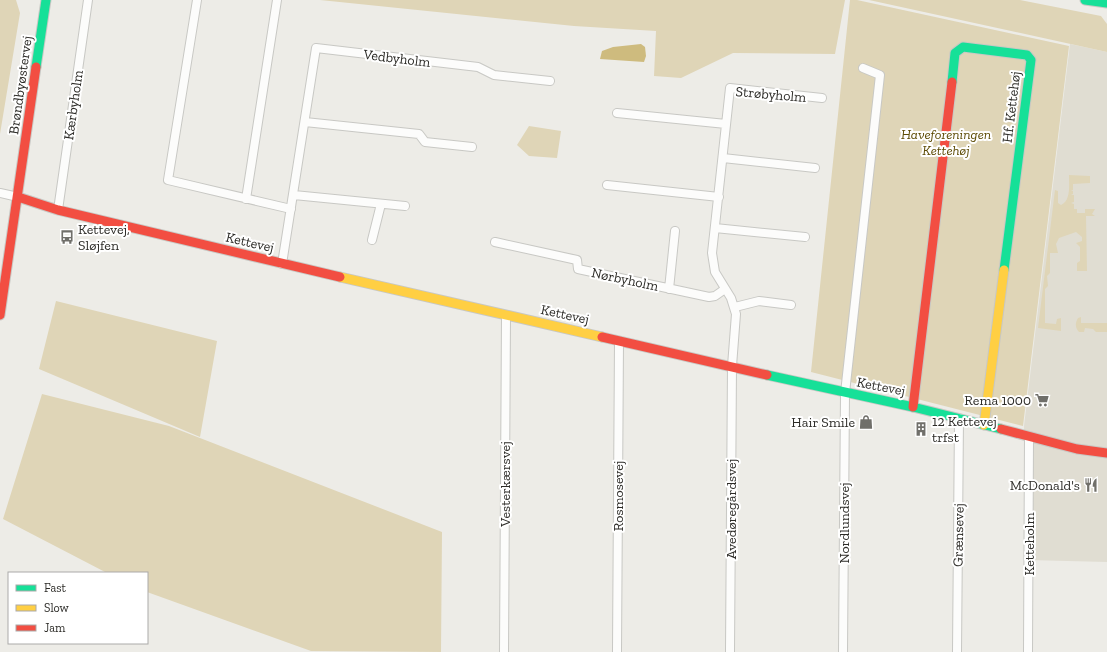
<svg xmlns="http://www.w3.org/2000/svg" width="1107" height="652" font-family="'Zilla Slab',serif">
	<rect width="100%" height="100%" fill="#edece7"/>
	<!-- built -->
	<path fill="#e0ddd2" d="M 1070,44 L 1107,52 L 1107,562 L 1028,560 L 1024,426 Z"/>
	<!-- green -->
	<path fill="#dfd5b7" d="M 0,0 L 16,0 L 20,13 L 0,134 Z
		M 320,0 L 845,0 L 835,54 L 733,53 L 681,78 L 654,76 L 656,31 L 574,26 Z
		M 850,0 L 857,0 L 1069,46 L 1023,426 L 811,372 Z
		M 869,0 L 1020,0 L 1101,16 L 1107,24 L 1107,52 Z
		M 529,126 L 561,131 L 557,158 L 529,156 L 517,145 Z
		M 1069,175 L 1090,176 L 1090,183 L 1073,184 L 1073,190 L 1071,190 L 1073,191 L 1073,194 L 1071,195 L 1074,195 L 1074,202 L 1071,203 L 1074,204 L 1074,209 L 1077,209 L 1077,213 L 1085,213 L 1085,209 L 1095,209 L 1092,214 L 1095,216 L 1086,216 L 1087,271 L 1077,271 L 1077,263 L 1080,261 L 1080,247 L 1076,243 L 1082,241 L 1082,237 L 1076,232 L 1059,238 L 1056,244 L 1058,253 L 1050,253 L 1050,273 L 1047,276 L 1048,286 L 1045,289 L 1045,323 L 1056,324 L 1057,319 L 1061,318 L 1061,331 L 1038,328 L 1055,190 L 1058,191 L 1058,203 L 1061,205 C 1071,201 1069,185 1069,175 Z
		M 56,301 L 217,341 L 200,437 L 39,369 Z
		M 1081,317 L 1081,323 L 1107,323 L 1107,332 L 1096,332 L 1093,329 L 1085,328 L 1084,332 L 1079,332 C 1075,328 1075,323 1078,318 Z
		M 42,394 L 169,426 L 442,532 L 441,652 L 311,651 L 147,592 L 147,573 L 107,573 L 3,519 Z"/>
	<!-- water -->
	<path fill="#cebb7e" d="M 641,44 L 645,47 L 646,56 L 644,62 L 600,59 L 602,51 L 613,47 Z"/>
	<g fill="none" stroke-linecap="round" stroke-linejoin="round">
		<defs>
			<path id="street" d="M 197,0 L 168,180 L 291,209
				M 617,113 L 726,124
				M 305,122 L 419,134 L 425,142 L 472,147
				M 723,158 L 815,168
				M 607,185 L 719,197
				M 0,193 L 18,197
				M 294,195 L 405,206
				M 246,199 L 277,0
				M 58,210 L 88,0
				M 715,228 L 805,237
				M 372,240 L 381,204
				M 495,242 L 577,260 L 578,269 L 709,297 L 715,296 L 725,289
				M 282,264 L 316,48 L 478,67 L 494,75 L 550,81
				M 669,289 L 675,231
				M 735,307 L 759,301 L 791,305
				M 504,652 L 506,316
				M 617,652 L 619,341
				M 730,652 L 732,366 L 736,314 L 731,298 L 715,272 L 712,253 L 730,88 L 822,98
				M 843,652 L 845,393 L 880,75 L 863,68
				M 957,652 L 959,418
				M 1028,652 L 1029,437"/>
			<path id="fast" d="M 1085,0 L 1107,3
				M 36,67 L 46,0
				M 952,82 L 955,53 L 963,47 L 1027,55 L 1031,60 L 1004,270
				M 767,375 L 913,407 L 1001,429"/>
			<path id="slow" d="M 340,277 L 602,337
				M 984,425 L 1004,270"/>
			<path id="jam" d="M 18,197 L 58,210 L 340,277
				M 0,315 L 36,67
				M 602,337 L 767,375
				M 913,407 L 952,82
				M 1001,429 L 1077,449 L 1107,453"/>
		</defs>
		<!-- street casing -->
		<use href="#street" stroke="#c8c8c4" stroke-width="10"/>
		<!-- fast casing -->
		<use href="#fast" stroke="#c8c8c4" stroke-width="11"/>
		<!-- slow casing -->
		<use href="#slow" stroke="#c8c8c4" stroke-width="11"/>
		<!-- jam casing -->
		<use href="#jam" stroke="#c8c8c4" stroke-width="11"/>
		<!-- street -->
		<use href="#street" stroke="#fcfcfb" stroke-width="8"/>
		<!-- fast -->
		<use href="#fast" stroke="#16e098" stroke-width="9"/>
		<!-- slow -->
		<use href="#slow" stroke="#ffcf43" stroke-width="9"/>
		<!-- jam -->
		<use href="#jam" stroke="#f24e42" stroke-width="9"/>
	</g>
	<!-- icons -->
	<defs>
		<symbol id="bus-bare" viewBox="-9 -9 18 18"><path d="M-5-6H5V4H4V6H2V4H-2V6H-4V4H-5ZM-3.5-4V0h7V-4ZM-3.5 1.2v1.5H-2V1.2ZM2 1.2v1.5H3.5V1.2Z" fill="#706f6a" stroke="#fff" stroke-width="2.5" paint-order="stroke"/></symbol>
		<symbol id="supermarket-bare" viewBox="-9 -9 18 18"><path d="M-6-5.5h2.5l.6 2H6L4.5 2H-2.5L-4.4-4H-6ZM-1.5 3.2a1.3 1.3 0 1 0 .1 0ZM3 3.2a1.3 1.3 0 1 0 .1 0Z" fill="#706f6a" stroke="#fff" stroke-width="2.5" paint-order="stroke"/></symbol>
		<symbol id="shop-bare" viewBox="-9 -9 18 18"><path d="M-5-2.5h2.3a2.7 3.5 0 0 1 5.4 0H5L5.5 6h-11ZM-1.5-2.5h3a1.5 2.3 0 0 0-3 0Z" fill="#706f6a" stroke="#fff" stroke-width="2.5" paint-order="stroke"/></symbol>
		<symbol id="building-bare" viewBox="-9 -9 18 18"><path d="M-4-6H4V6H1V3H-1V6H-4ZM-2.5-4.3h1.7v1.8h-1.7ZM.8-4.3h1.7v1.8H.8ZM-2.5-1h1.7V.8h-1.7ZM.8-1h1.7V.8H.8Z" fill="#706f6a" stroke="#fff" stroke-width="2.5" paint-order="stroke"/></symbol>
		<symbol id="restaurant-bare" viewBox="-9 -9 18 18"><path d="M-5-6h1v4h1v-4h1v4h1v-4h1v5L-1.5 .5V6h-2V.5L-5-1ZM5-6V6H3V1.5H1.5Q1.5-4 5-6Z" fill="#706f6a" stroke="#fff" stroke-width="2.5" paint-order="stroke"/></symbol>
	</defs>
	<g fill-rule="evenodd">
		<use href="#bus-bare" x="57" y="227" width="20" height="20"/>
		<use href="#supermarket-bare" x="1032" y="390" width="20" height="20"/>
		<use href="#shop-bare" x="856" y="412" width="20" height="20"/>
		<use href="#building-bare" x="911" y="419" width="20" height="20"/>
		<use href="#restaurant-bare" x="1081" y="475" width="20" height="20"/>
	</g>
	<g text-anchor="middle" stroke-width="4" stroke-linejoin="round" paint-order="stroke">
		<!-- street labels -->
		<g font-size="14" fill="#2c2b27" stroke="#fff">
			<text transform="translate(397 58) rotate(7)" y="5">Vedbyholm</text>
			<text transform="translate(20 85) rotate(-82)" y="5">Brøndbyøstervej</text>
			<text transform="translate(771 94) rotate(5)" y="5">Strøbyholm</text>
			<text transform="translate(73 105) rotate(-82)" y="5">Kærbyholm</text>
			<text transform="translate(1011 107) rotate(-83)" y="5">Hf. Kettehøj</text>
			<text transform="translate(250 242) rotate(13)" y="5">Kettevej</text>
			<text transform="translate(625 279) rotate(12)" y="5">Nørbyholm</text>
			<text transform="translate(565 314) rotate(12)" y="5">Kettevej</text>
			<text transform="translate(881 386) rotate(11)" y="5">Kettevej</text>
			<text transform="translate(505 484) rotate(-90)" y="5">Vesterkærsvej</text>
			<text transform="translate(618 496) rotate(-90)" y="5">Rosmosevej</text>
			<text transform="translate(731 509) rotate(-90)" y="5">Avedøregårdsvej</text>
			<text transform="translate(844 523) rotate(-90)" y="5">Nordlundsvej</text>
			<text transform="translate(958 535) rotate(-89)" y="5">Grænsevej</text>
			<text transform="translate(1029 544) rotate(-90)" y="5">Ketteholm</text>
		</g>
		<!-- park labels -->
		<g font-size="14" font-style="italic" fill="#5d4b04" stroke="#fff">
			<text x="946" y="139">Haveforeningen<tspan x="946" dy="16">Kettehøj</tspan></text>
		</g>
		<!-- poi labels -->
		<g font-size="14" fill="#2c2b27" stroke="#fff" text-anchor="end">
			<text x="78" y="234" text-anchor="start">Kettevej,<tspan x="78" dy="16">Sløjfen</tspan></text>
			<text x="1031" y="405">Rema 1000</text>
			<text x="932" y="426" text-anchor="start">12 Kettevej<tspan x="932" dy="16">trfst</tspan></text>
			<text x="855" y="427">Hair Smile</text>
			<text x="1080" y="490">McDonald's</text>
		</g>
	</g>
	<!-- legend -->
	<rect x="8" y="572" width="140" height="72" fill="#ffffff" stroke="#abaaa9"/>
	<rect x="16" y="585" width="20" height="6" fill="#16e098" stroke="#abaaa9"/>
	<text x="44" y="592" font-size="12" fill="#2c2b27">Fast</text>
	<rect x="16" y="605" width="20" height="6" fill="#ffcf43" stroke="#abaaa9"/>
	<text x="44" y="612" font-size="12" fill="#2c2b27">Slow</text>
	<rect x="16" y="625" width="20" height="6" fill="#f24e42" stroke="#abaaa9"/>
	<text x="44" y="632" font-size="12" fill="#2c2b27">Jam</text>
</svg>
